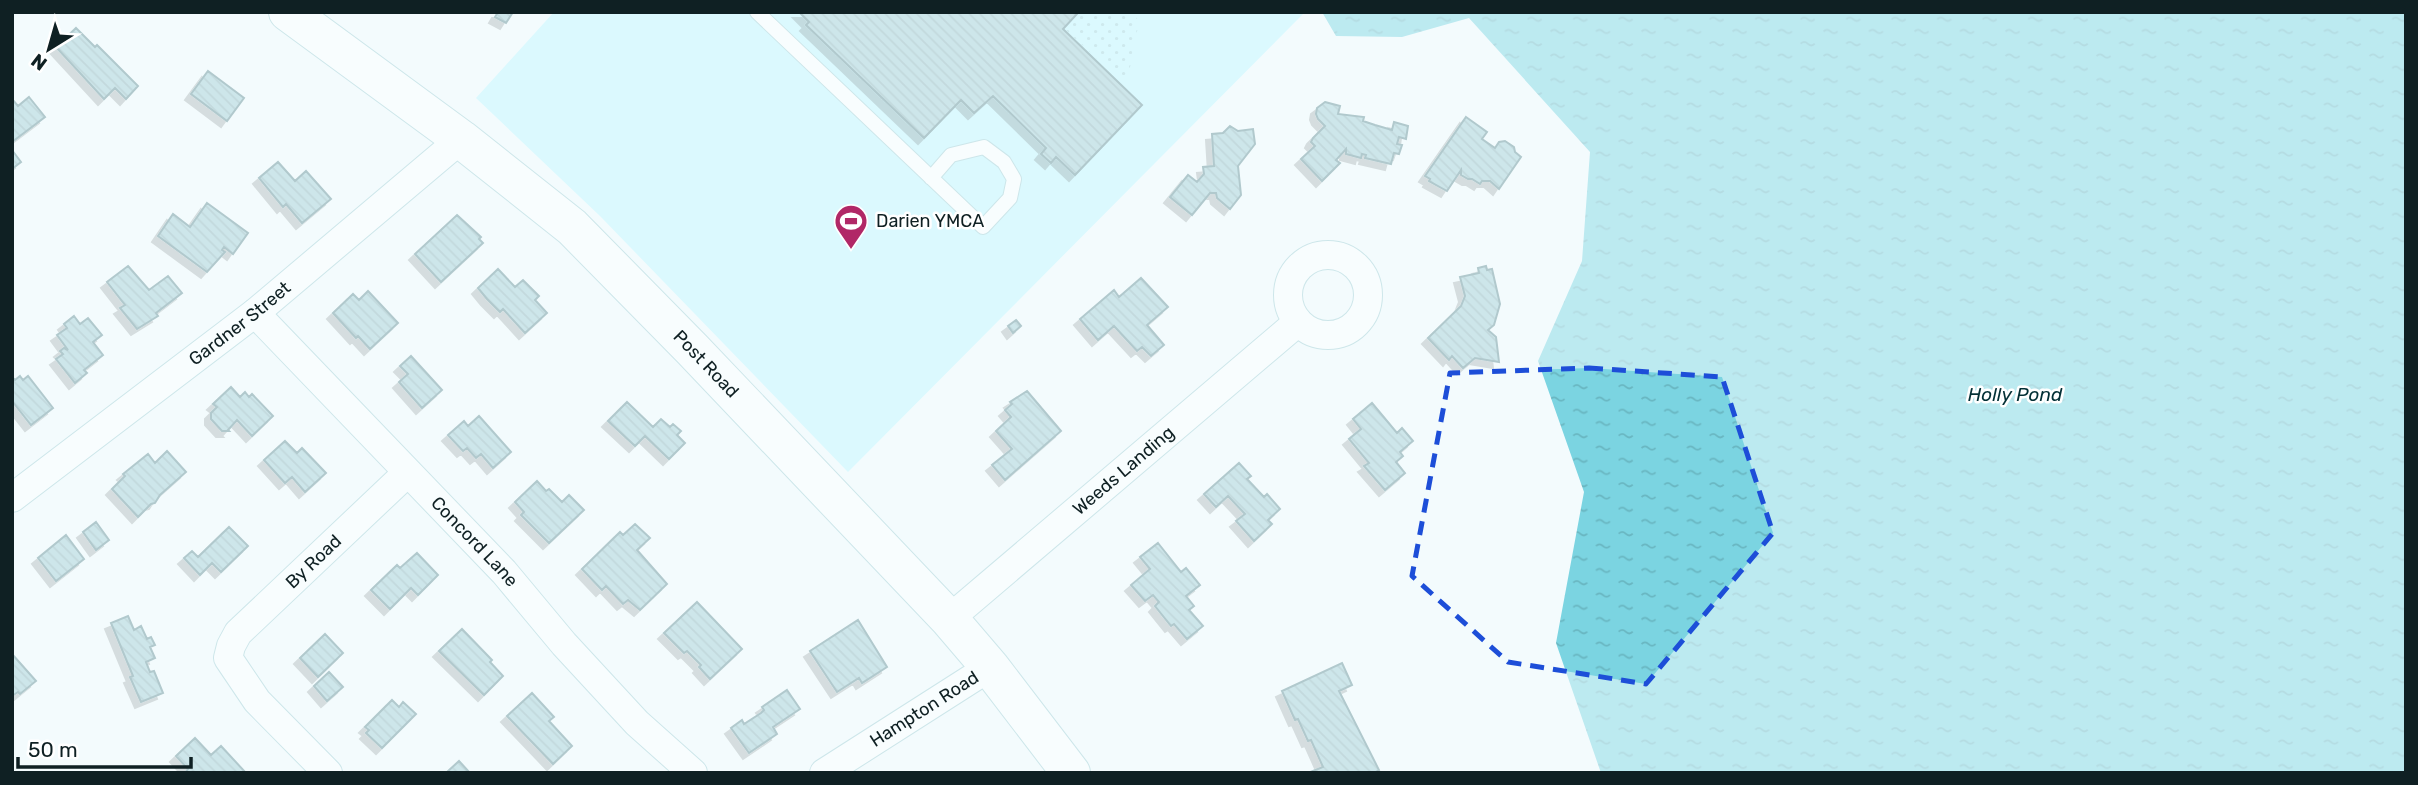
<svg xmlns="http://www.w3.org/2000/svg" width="2418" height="785" font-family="Rubik,sans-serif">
	<defs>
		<pattern id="park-dots" width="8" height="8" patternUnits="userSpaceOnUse" patternTransform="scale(1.75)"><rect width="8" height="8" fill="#bef6ff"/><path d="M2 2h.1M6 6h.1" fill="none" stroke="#a2d3da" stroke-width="1.8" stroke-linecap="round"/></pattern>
		<pattern id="water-ripples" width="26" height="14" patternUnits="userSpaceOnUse" patternTransform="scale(1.75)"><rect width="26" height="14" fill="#7bd4e1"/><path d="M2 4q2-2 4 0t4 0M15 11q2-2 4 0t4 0" fill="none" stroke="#69b6c1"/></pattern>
		<pattern id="building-back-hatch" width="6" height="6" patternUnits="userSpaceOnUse" patternTransform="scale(1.75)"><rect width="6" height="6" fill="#a0ccd3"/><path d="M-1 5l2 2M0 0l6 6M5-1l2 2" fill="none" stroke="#89afb5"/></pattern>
		<filter id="shadow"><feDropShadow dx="-6" dy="6" stdDeviation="0" flood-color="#0004"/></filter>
	</defs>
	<rect width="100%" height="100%" fill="#f3fbfd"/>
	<!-- grass -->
	<path fill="#bef6ff" d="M 554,12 L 1305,12 L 848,472 L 600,216 L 476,98 Z"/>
	<!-- park -->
	<path fill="url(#park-dots)" d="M 1080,12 L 1131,12 L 1142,24 C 1125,43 1140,60 1122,82 L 1065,29 Z"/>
	<!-- water -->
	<path fill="url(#water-ripples)" d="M 1322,12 L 2406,12 L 2406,773 L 1601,773 L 1556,643 L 1584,492 L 1538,361 L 1582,261 L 1590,152 L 1469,18 L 1402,37 L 1336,36 Z"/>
	<!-- building -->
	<path fill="url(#building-back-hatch)" stroke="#628c93" stroke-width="2" filter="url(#shadow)" d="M 498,12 L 513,12 L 506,23 L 495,17 Z
		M 799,12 L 1074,12 L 1077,14 L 1063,29 L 1142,105 L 1075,175 L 1056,157 L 1051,163 L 1041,154 L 1046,148 L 993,96 L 974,113 L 961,100 L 924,138 L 806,25 L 809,22 Z
		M 76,28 L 95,47 L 97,45 L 138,86 L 126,99 L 115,88 L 104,99 L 56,47 Z
		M 208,71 L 244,98 L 227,121 L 191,94 Z
		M 29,97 L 45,117 L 12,142 L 12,99 L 18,106 Z
		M 1325,102 L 1340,106 L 1338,114 L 1364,117 L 1363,121 L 1375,125 L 1392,130 L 1394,122 L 1408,126 L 1406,139 L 1399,137 L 1397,144 L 1402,145 L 1399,154 L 1394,153 L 1391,164 L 1365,158 L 1366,155 L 1362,154 L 1361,158 L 1346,154 L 1346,149 L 1336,160 L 1340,163 L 1322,181 L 1301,159 L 1315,146 L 1311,142 L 1313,138 L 1325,126 L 1318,119 L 1316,114 L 1317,108 Z
		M 1466,117 L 1487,132 L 1482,139 L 1495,148 L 1499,142 L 1505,141 L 1514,147 L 1515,152 L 1521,157 L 1499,189 L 1490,181 L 1482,181 L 1480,184 L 1472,179 L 1468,179 L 1461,175 L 1461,170 L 1447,191 L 1429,181 L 1430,179 L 1425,176 Z
		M 1230,126 L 1238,131 L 1253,129 L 1255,144 L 1238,166 L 1241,195 L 1230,209 L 1217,198 L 1216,193 L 1210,193 L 1192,215 L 1170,197 L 1188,175 L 1197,182 L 1204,174 L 1203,167 L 1214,166 L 1212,134 L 1223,133 Z
		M 12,150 L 21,162 L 12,169 Z
		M 278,162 L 295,181 L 306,171 L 331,199 L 302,223 L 286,204 L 283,207 L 259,178 Z
		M 207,203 L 248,233 L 233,254 L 224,247 L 222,250 L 225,252 L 207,272 L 158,236 L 173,214 L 190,227 Z
		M 457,215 L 481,237 L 479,239 L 483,243 L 441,282 L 415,254 Z
		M 128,266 L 149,290 L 168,276 L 182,293 L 156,313 L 158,316 L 137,329 L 120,308 L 125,305 L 107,282 Z
		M 1486,266 L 1487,270 L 1492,269 L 1500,304 L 1494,325 L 1488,330 L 1496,337 L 1499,362 L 1475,358 L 1463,368 L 1452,356 L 1449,360 L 1428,338 L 1461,306 L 1465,296 L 1460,277 L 1479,273 L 1478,268 Z
		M 498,269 L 515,287 L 523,280 L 539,296 L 535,300 L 547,313 L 525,333 L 503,309 L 500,312 L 487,299 L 478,288 Z
		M 1141,278 L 1168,307 L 1147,325 L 1164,345 L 1151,356 L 1142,347 L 1137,351 L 1114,326 L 1098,340 L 1080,319 L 1114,290 L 1119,297 Z
		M 368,291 L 398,323 L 370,349 L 358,336 L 356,338 L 333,313 L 353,294 L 359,300 Z
		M 74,316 L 80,324 L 88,318 L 102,335 L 93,342 L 103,355 L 84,370 L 87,373 L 75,383 L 56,359 L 63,354 L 60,351 L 64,348 L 68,350 L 57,335 L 67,328 L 64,324 Z
		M 1016,320 L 1021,326 L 1013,333 L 1008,326 Z
		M 411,356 L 442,390 L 422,408 L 399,382 L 408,374 L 400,366 Z
		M 20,376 L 23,380 L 28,376 L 53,408 L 31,425 L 12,401 L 12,377 L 15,380 Z
		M 231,387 L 240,397 L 245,392 L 249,397 L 252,394 L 273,416 L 252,436 L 237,420 L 228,430 L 229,431 L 222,431 L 211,419 L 211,413 L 217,407 L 213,404 Z
		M 1027,391 L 1061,431 L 1005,480 L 992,465 L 1012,449 L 996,431 L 1011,417 L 1005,410 L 1012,404 L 1010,402 Z
		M 627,402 L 653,427 L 661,419 L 670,427 L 673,424 L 681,431 L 677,435 L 685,443 L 669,459 L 645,436 L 635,446 L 608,421 Z
		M 1372,403 L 1397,433 L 1402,428 L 1413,441 L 1400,452 L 1403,456 L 1396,462 L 1405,473 L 1385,490 L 1364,466 L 1369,463 L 1349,439 L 1361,429 L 1353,419 Z
		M 479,416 L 511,452 L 493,468 L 481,454 L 476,458 L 467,448 L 463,451 L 448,435 L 464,421 L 468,426 Z
		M 285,441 L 297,453 L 302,448 L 326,473 L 305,492 L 292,477 L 285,483 L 264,460 Z
		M 167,451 L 186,472 L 160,495 L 155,503 L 151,504 L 138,517 L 112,489 L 125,476 L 123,474 L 148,454 L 155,463 Z
		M 1239,463 L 1251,476 L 1247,479 L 1264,497 L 1267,494 L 1280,509 L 1268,520 L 1272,524 L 1254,541 L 1236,521 L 1245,514 L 1228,496 L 1216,507 L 1204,494 Z
		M 537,481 L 546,491 L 549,489 L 562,502 L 569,495 L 584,510 L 549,543 L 521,515 L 524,512 L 515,502 Z
		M 96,522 L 109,540 L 96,550 L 83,532 Z
		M 635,524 L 650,538 L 637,550 L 667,584 L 640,610 L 628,600 L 623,604 L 606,586 L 602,590 L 582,569 L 620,532 L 623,535 Z
		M 229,527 L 248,546 L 221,572 L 212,563 L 200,575 L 184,558 L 192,551 L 198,557 Z
		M 66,535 L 84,559 L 56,581 L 38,558 Z
		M 1158,543 L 1181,572 L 1186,568 L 1200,585 L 1186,596 L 1194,606 L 1189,610 L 1203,626 L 1187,639 L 1174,624 L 1171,626 L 1155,606 L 1159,602 L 1153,595 L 1145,601 L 1131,585 L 1150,569 L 1140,557 Z
		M 417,553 L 438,575 L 418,595 L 411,588 L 390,609 L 371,590 L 397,565 L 400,568 Z
		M 697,602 L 742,649 L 710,679 L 699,667 L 701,665 L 687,651 L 684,653 L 664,633 Z
		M 128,616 L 134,630 L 141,626 L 147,639 L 151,637 L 155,645 L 150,647 L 155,658 L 146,662 L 150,672 L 154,671 L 163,693 L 141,702 L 130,677 L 133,676 L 111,623 Z
		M 858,620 L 887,667 L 862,683 L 859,678 L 837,692 L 810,651 Z
		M 462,629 L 492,660 L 490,662 L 503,676 L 484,695 L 439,651 Z
		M 325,634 L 343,653 L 318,677 L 300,658 Z
		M 12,654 L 36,681 L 20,694 L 18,692 L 12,696 Z
		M 1342,663 L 1352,685 L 1339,691 L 1379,770 L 1374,773 L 1308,773 L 1323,767 L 1311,740 L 1308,741 L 1298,719 L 1295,720 L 1282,691 Z
		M 329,672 L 343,687 L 327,701 L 314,686 Z
		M 787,690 L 800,709 L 773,727 L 777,734 L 749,753 L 731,728 L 742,720 L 744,724 L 761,713 L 764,710 L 762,707 Z
		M 532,693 L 554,717 L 549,721 L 572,746 L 553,764 L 507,716 Z
		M 392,700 L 399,707 L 403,702 L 416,714 L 382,748 L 366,733 L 369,730 L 365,727 Z
		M 195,738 L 211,755 L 221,746 L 246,773 L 185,773 L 188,769 L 176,756 Z
		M 459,761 L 470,773 L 446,773 Z"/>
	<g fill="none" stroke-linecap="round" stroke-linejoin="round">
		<defs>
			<path id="service" d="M 757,12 L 983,227 L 1010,198 L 1014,179 L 1004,162 L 984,147 L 951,155 L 931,178"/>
			<g id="minor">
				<circle cx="1328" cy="295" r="40"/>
				<path id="s1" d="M 255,313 L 504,572 L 564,644 L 637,723 L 693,773"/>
				<path id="s2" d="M 12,498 L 255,313 L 461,139"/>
				<path id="s3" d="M 949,619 L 1298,322"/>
				<path id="s4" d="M 328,773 L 257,701 L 228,658 L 231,646 L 238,633 L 407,473"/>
				<path id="s5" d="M 824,773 L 990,667"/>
			</g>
			<g id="primary">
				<path id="s6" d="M 288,12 L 461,139 L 572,227 L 692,349 L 949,619 L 990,667 L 1071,773"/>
			</g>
		</defs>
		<!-- service casing -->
		<use href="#service" stroke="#a1cdd3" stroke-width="16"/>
		<!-- minor casing -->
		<use href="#minor" stroke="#a1cdd3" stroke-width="30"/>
		<!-- primary casing -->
		<use href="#primary" stroke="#a1cdd3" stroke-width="40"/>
		<!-- service -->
		<use href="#service" stroke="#fff" stroke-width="14"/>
		<!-- minor -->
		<use href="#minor" stroke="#fff" stroke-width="28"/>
		<!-- primary -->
		<use href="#primary" stroke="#fff" stroke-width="38"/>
	</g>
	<!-- marked area -->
	<path d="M0 0H2418V785H0ZM 1589,368 L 1722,377 L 1773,533 L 1646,684 L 1508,662 L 1412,576 L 1450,373 Z" fill="#f3fbfd" fill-opacity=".55" fill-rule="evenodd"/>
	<path fill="none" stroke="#1d4ed8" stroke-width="5" stroke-dasharray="14 9" stroke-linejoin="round" d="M 1589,368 L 1722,377 L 1773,533 L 1646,684 L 1508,662 L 1412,576 L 1450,373 Z"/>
	<!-- icons -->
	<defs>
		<symbol id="stadium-pin" viewBox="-11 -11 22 30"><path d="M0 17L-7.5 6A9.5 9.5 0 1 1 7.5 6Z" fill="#b12867" stroke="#fff"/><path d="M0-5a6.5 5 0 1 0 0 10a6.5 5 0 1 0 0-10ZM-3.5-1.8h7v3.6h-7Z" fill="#fff"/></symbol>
	</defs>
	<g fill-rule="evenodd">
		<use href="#stadium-pin" x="832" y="202" width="38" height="52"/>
	</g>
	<g text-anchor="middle" stroke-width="5" stroke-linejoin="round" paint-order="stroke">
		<!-- poi labels -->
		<g font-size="18" fill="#0f2023" stroke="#fff" text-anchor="start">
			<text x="876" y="227">Darien YMCA</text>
		</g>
		<!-- street labels -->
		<g font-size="18" fill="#0f2023" stroke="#fff">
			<text dy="6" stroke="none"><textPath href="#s2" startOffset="287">Gardner Street</textPath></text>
			<text dy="6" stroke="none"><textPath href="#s6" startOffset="548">Post Road</textPath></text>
			<text dy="6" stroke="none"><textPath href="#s3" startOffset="229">Weeds Landing</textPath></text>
			<text dy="6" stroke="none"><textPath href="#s1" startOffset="317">Concord Lane</textPath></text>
			<text dy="6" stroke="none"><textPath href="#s4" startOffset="284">By Road</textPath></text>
			<text dy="6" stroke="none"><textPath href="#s5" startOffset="119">Hampton Road</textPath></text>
		</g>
		<!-- water labels -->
		<g font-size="19" font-style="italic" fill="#033036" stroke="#fff">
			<text x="2015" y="401">Holly Pond</text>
		</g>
	</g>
	<!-- border -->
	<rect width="2418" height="785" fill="none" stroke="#0f2023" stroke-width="28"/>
	<!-- north arrow -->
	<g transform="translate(49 49) rotate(217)" stroke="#ffffff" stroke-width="5" paint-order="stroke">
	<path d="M0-5L12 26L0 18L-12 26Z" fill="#0f2023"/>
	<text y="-10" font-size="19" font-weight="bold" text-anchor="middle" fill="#0f2023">N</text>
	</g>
	<!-- scale -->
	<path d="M18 757v10h173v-10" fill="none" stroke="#0f2023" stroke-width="3.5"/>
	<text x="28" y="757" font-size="21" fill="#0f2023" stroke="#ffffff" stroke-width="5" paint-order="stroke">50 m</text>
</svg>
